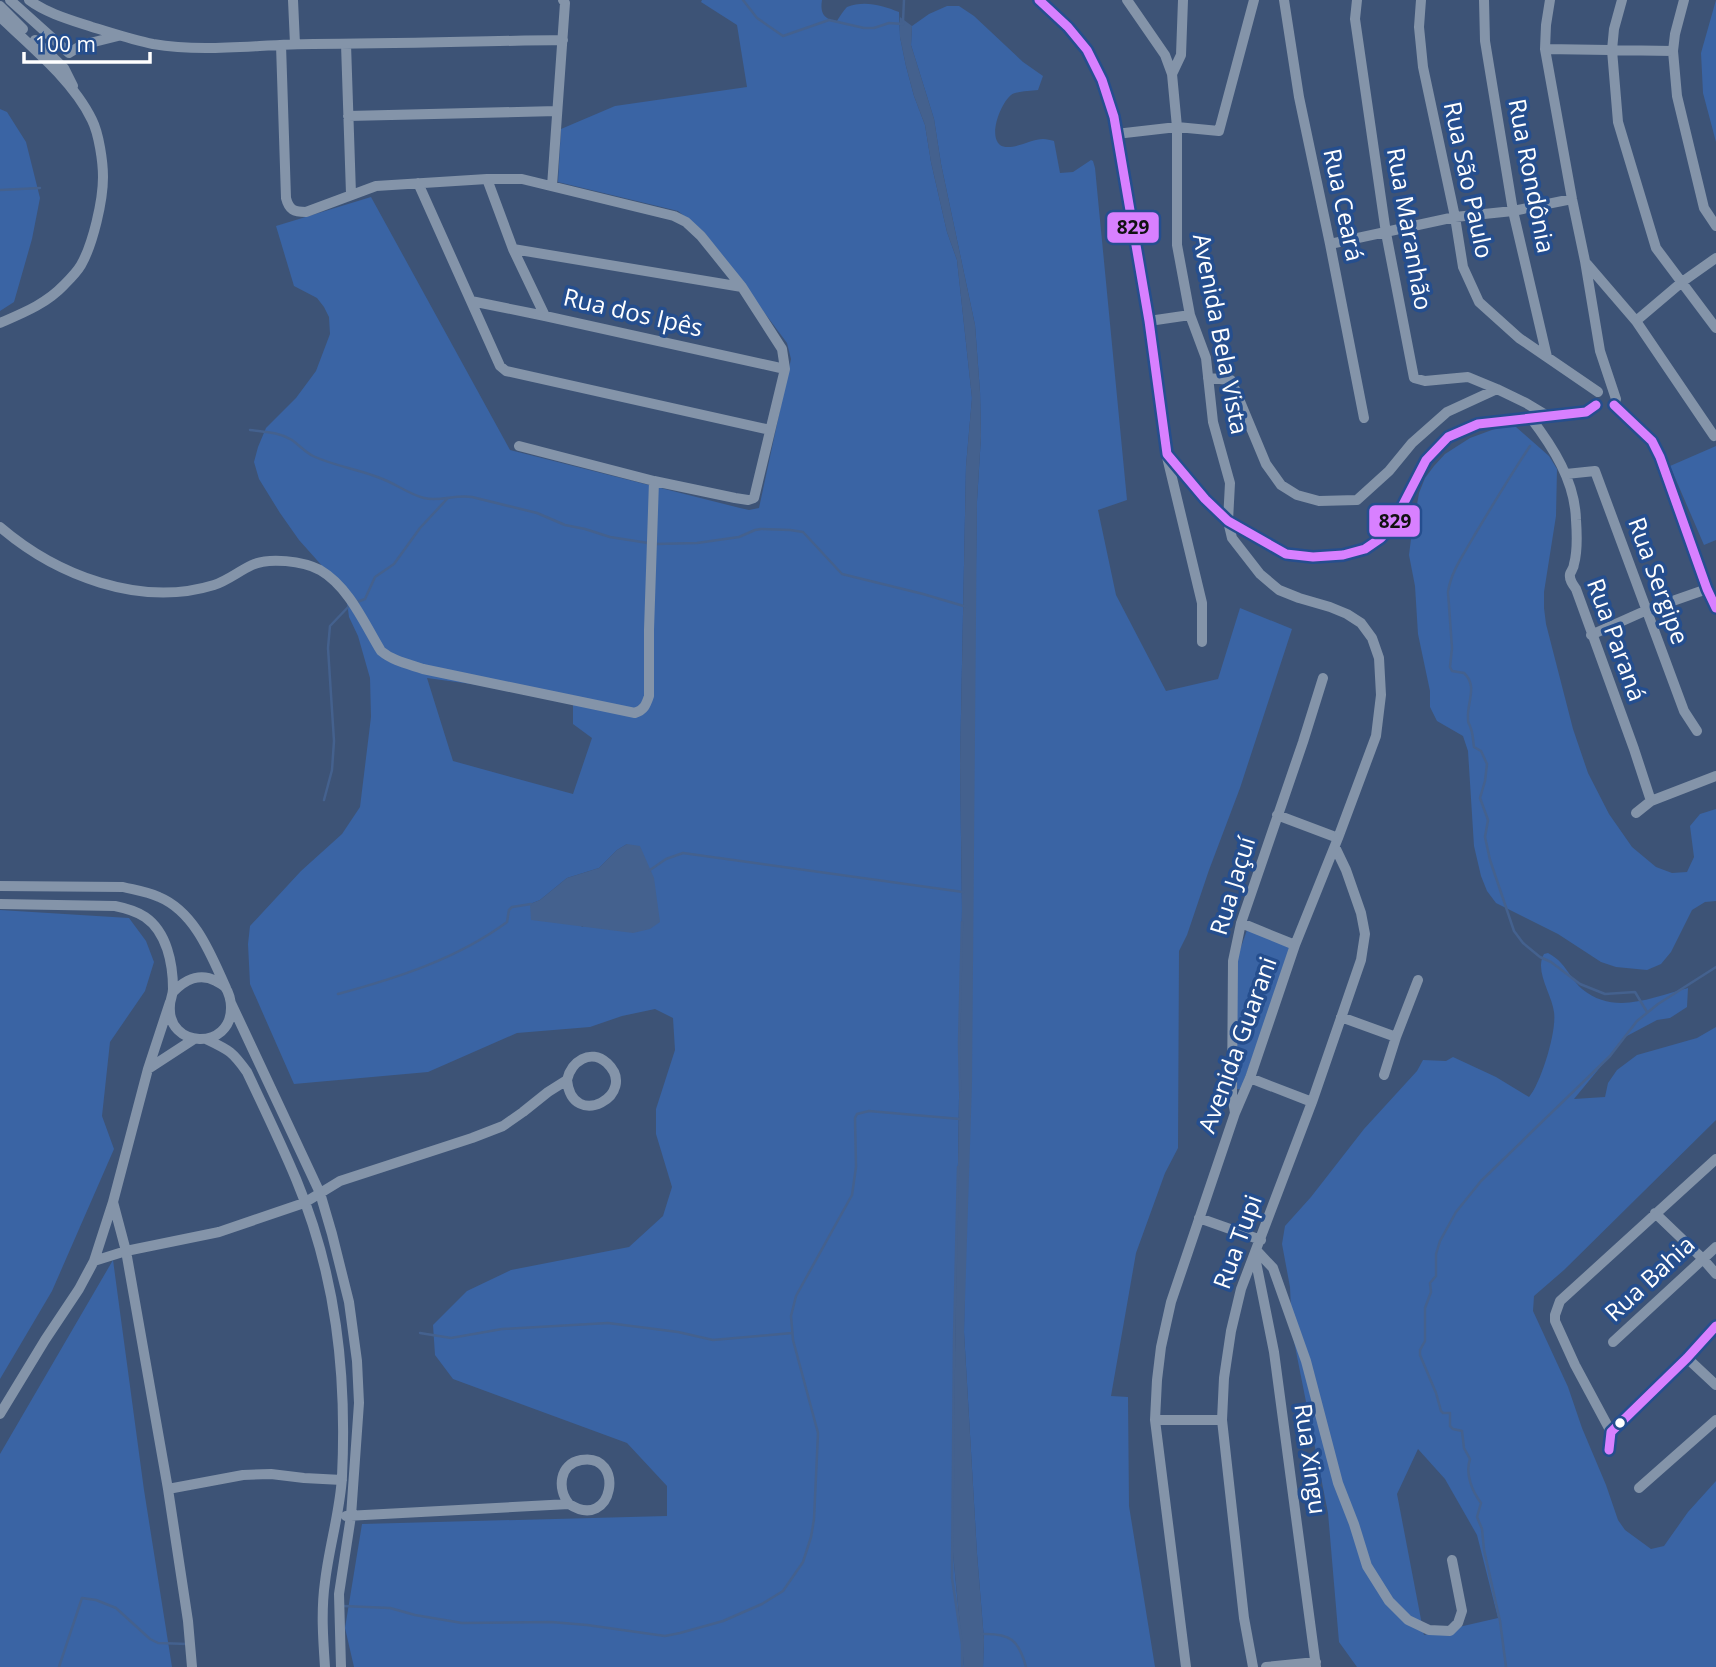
<svg xmlns="http://www.w3.org/2000/svg" width="1716" height="1667" font-family="'Open Sans',sans-serif">
	<rect width="100%" height="100%" fill="#3d5376"/>
	<!-- green -->
	<path fill="#3a64a4" fill-rule="evenodd" d="M 702,0 L 822,0 C 820,12 823,20 837,21 C 840,16 843,11 847,7 C 864,0 882,5 899,12 L 900,37 L 906,66 L 914,96 L 925,125 L 931,162 L 947,232 L 957,260 L 972,398 L 966,466 L 960,764 L 962,909 L 952,1543 L 964,1667 L 354,1667 L 345,1628 L 362,1524 L 667,1516 L 667,1486 L 627,1443 L 453,1379 L 435,1355 L 433,1325 L 467,1291 L 511,1270 L 629,1247 L 663,1216 L 672,1187 L 656,1134 L 656,1109 L 675,1050 L 673,1018 L 655,1009 L 622,1016 L 590,1027 L 517,1033 L 428,1072 L 294,1084 L 250,984 L 248,944 L 250,926 L 301,871 L 342,834 L 360,807 L 371,717 L 370,678 L 358,636 L 349,617 L 347,602 L 341,587 L 299,540 L 280,513 L 259,479 L 254,462 L 258,447 L 266,428 L 296,398 L 316,371 L 330,334 L 329,317 L 324,307 L 317,298 L 294,286 L 276,226 L 371,197 L 510,450 L 740,508 L 749,510 L 759,508 L 791,359 L 787,343 L 704,232 L 678,211 L 558,182 L 561,129 L 615,106 L 747,87 L 737,25 L 701,2 ZM 427,678 L 573,698 L 573,724 L 592,738 L 573,794 L 453,761 ZM 627,844 L 583,927 L 530,904 L 540,900 L 567,878 L 599,868 L 617,850 Z
		M 1716,0 L 1716,142 L 1703,93 L 1701,53 Z
		M 947,6 L 959,6 L 974,16 L 1023,62 L 1043,76 L 1038,90 C 1030,91 1017,91 1011,95 C 1001,103 988,135 1000,145 C 1010,152 1031,139 1043,139 C 1047,139 1050,140 1054,141 L 1060,173 L 1073,172 L 1091,160 L 1093,161 L 1095,168 L 1127,500 L 1098,510 L 1116,595 L 1166,691 L 1218,679 L 1240,608 L 1292,629 L 1240,788 L 1209,870 L 1187,935 L 1179,951 L 1178,1148 L 1165,1173 L 1136,1253 L 1111,1396 L 1128,1397 L 1129,1506 L 1155,1667 L 983,1667 L 984,1640 L 977,1554 L 964,1332 L 977,501 L 981,436 L 980,392 L 975,325 L 941,164 L 934,119 L 911,45 L 912,26 L 929,14 Z
		M 0,109 L 7,112 L 26,142 L 40,198 L 32,239 L 14,302 L 0,311 Z
		M 1500,427 L 1516,427 L 1549,456 L 1557,469 L 1556,516 L 1544,592 L 1544,608 L 1546,624 L 1573,729 L 1588,773 L 1609,814 L 1632,847 L 1656,867 L 1672,873 L 1687,872 L 1694,857 L 1690,826 L 1700,814 L 1716,809 L 1716,901 L 1705,902 L 1692,910 L 1671,952 L 1661,964 L 1647,970 L 1616,967 L 1601,962 L 1558,934 L 1496,903 L 1487,891 L 1481,876 L 1474,846 L 1468,751 L 1463,736 L 1437,721 L 1430,707 L 1430,691 L 1418,634 L 1415,586 L 1409,555 L 1411,539 L 1419,493 L 1425,478 L 1434,466 L 1445,454 L 1470,438 Z
		M 1716,446 L 1716,540 L 1704,545 L 1670,466 Z
		M 0,910 L 129,918 L 146,941 L 154,962 L 145,991 L 110,1042 L 102,1116 L 114,1149 L 52,1291 L 0,1379 Z
		M 1247,930 L 1292,946 L 1241,1089 L 1237,1089 L 1235,964 Z
		M 1548,953 C 1553,956 1558,959 1561,963 C 1569,972 1573,981 1582,989 C 1615,1016 1652,997 1688,988 L 1687,1007 L 1670,1018 L 1657,1020 L 1625,1037 L 1574,1099 L 1605,1097 L 1608,1083 L 1617,1070 L 1637,1055 L 1697,1038 L 1716,1027 L 1716,1120 L 1564,1270 L 1534,1296 L 1533,1311 L 1568,1387 L 1582,1428 L 1606,1485 L 1618,1520 L 1625,1530 L 1651,1549 L 1664,1546 L 1688,1512 L 1716,1481 L 1716,1667 L 1357,1667 L 1339,1642 L 1328,1513 L 1292,1331 L 1290,1287 L 1282,1244 L 1285,1226 L 1311,1197 L 1364,1129 L 1417,1071 L 1423,1060 L 1446,1061 L 1453,1057 L 1496,1077 L 1529,1097 C 1541,1083 1557,1031 1554,1012 C 1552,994 1534,971 1544,954 ZM 1418,1449 L 1445,1479 L 1477,1535 L 1498,1618 L 1424,1635 L 1397,1494 Z
		M 113,1260 L 144,1490 L 172,1667 L 0,1667 L 0,1454 Z"/>
	<!-- water -->
	<path fill="#44618e" d="M 900,17 L 912,26 L 911,45 L 934,119 L 941,164 L 975,325 L 980,392 L 981,436 L 977,501 L 972,1083 L 964,1332 L 977,1554 L 984,1640 L 983,1667 L 964,1667 L 952,1543 L 962,909 L 960,764 L 966,466 L 972,398 L 957,260 L 947,232 L 931,162 L 925,125 L 914,96 L 906,66 L 900,37 Z
		M 627,844 L 640,846 L 654,878 L 660,922 L 650,929 L 633,933 L 531,920 L 530,904 L 540,900 L 567,878 L 599,868 L 617,850 Z"/>
	<g fill="none" stroke-linecap="round" stroke-linejoin="round">
		<!-- stream -->
		<path stroke="#44618e" stroke-width="2.5" d="M 743,0 L 757,18 L 783,36 L 829,20 L 864,28 L 874,28 L 889,23 L 903,24
			M 903,21 L 904,0
			M 0,190 L 40,188
			M 250,430 C 265,432 279,432 292,440 C 299,445 305,452 313,456 C 334,466 358,469 380,478 C 395,483 408,494 424,498 C 440,502 456,494 472,497 L 537,513 L 565,525 L 585,529 L 610,537 L 648,543
			M 1530,446 C 1510,476 1492,506 1474,536 C 1464,554 1451,571 1448,592 L 1452,648 L 1450,667 L 1452,671 L 1464,673 C 1478,686 1467,702 1468,718 C 1468,726 1469,721 1471,729 C 1473,734 1473,741 1474,747 L 1481,751 L 1487,764 L 1485,781 L 1480,798 L 1488,820 L 1485,837 L 1490,860 L 1514,931 L 1523,943 L 1540,957 L 1551,962 L 1580,984 L 1605,994 L 1635,992 L 1647,1012
			M 656,544 L 697,543 L 739,537 L 755,530 L 761,529 L 790,530 L 803,532 L 842,574 L 923,594 L 967,607
			M 357,602 L 365,599 L 375,577 L 394,564 L 420,528 L 447,499
			M 324,800 L 332,770 L 334,741 L 328,648 L 330,626 L 351,604
			M 650,870 L 666,859 L 683,853 L 963,892
			M 338,994 C 397,978 457,959 507,922 L 509,910 L 512,907 L 531,904
			M 960,1091 L 959,1043 L 962,922
			M 958,1167 L 954,1339 L 952,1578 L 962,1644 L 962,1667
			M 420,1333 L 451,1338 L 502,1329 L 608,1323 L 678,1332 L 713,1340 L 792,1333
			M 343,1606 L 390,1608 L 415,1615 L 462,1623 L 551,1622 L 587,1625 L 665,1636 L 680,1633 L 723,1621 L 762,1604 L 783,1591 L 803,1562 L 811,1537 L 814,1519 L 818,1433 L 793,1340 L 791,1316 L 796,1296 L 852,1195 L 856,1167 L 855,1118 L 857,1114 L 869,1111 L 960,1119
			M 982,1634 C 1010,1633 1019,1640 1026,1667
			M 59,1667 L 82,1598 L 96,1600 L 116,1608 L 150,1639 L 158,1643 L 188,1644
			M 1506,1667 L 1500,1621 L 1484,1550 L 1482,1529 L 1477,1517 L 1481,1503 C 1472,1491 1465,1474 1470,1459 L 1464,1448 L 1462,1431 L 1453,1429 L 1450,1426 L 1450,1413 L 1443,1413 L 1441,1411 L 1436,1393 L 1420,1355 L 1420,1350 L 1425,1341 L 1425,1308 L 1431,1292 L 1430,1283 L 1436,1276 L 1436,1254 L 1440,1241 L 1456,1212 L 1481,1181 L 1610,1056 L 1637,1021 L 1658,1004 L 1716,967"/>
		<!-- minor -->
		<path stroke="#8494a9" stroke-width="10" d="M 10,0 L 69,53 L 82,45 L 118,36
			M 29,0 C 46,13 71,20 92,27 C 112,33 133,40 153,44 C 205,53 260,44 313,44 C 396,44 479,41 563,40
			M 293,0 L 295,44
			M 1039,0 C 1058,18 1079,35 1092,58 C 1102,77 1108,97 1114,117 L 1149,321 L 1167,454 L 1205,499 L 1228,521 L 1266,544 L 1286,554 L 1313,557 L 1343,555 L 1365,549 L 1381,538 L 1392,526 L 1426,460 L 1448,437 L 1478,424 L 1586,412 L 1596,405
			M 1127,0 L 1165,55 L 1172,74 L 1177,127 L 1177,245 L 1190,315 L 1206,358 L 1213,422 L 1230,483 L 1228,521 L 1232,538 L 1260,574 L 1279,590 L 1299,598 L 1330,607 L 1347,614 L 1361,623 L 1372,638 L 1379,658 L 1381,695 L 1376,736 L 1338,838 L 1295,945 L 1250,1078 L 1235,1113 L 1171,1302 L 1161,1347 L 1157,1380 L 1155,1420 L 1186,1667
			M 1284,0 L 1299,97 L 1330,244 L 1364,418
			M 1357,0 L 1355,19 L 1386,233 L 1414,378 L 1425,381 L 1468,377 L 1497,389
			M 1421,0 L 1419,27 L 1423,67 L 1455,217 L 1463,267 L 1479,302 L 1519,338 L 1598,392
			M 1484,0 L 1485,41 L 1513,211 L 1547,357
			M 1550,0 L 1546,25 L 1545,49 L 1572,199 L 1585,261 L 1600,351 L 1616,399 L 1614,405
			M 1622,0 L 1614,29 L 1612,50 L 1618,122 L 1656,248 L 1716,328
			M 1684,0 L 1675,34 L 1673,51 L 1677,96 L 1704,208 L 1716,226
			M 0,6 L 23,29
			M 0,17 C 31,46 74,82 92,120 C 99,134 103,162 103,177 C 103,201 93,244 81,265 C 77,272 70,279 64,285 C 46,304 23,313 0,323
			M 35,40 L 64,68 L 73,86
			M 346,44 L 351,194
			M 281,45 L 286,198 C 289,210 294,212 306,212 L 376,186 L 487,179 L 522,179 L 674,216 L 686,222 L 701,236 L 742,287 L 782,349 L 785,369 L 754,498 L 748,500 L 735,498 L 654,481 L 519,446
			M 1545,49 L 1673,51
			M 1172,74 L 1181,55 L 1183,0
			M 348,116 L 557,111
			M 1116,134 L 1177,127 L 1219,131 L 1254,0
			M 487,179 L 513,249 L 545,316
			M 418,183 L 500,366 L 506,371 L 770,430
			M 552,186 L 565,3 L 563,0
			M 1330,244 L 1455,217 L 1513,211 L 1572,199
			M 513,249 L 742,287
			M 1587,264 L 1636,321 L 1714,436 L 1716,435
			M 471,301 L 545,316 L 785,369
			M 1149,321 L 1190,315
			M 1636,321 L 1682,282 L 1716,258
			M 1208,378 L 1231,380 L 1266,464 L 1281,485 L 1297,495 L 1319,501 L 1357,500 L 1389,471 L 1412,443 L 1447,412 L 1497,389 L 1526,403 L 1546,415
			M 1614,405 L 1652,441 L 1660,457 L 1707,589 L 1716,608
			M 1530,417 C 1553,447 1575,481 1576,520 C 1577,534 1578,550 1574,564 C 1574,568 1571,571 1570,574 C 1569,580 1573,585 1576,589 L 1634,749 L 1651,801
			M 1167,457 L 1202,603 L 1202,642
			M 1566,474 L 1595,471 L 1684,711 L 1697,731
			M 0,527 C 56,575 140,608 214,585 C 227,581 239,571 252,565 C 269,557 303,561 320,570 C 349,587 364,623 381,651 C 393,661 408,664 423,669 L 635,713 C 644,710 646,705 649,696 L 649,630 L 654,481
			M 1591,635 L 1647,610 L 1707,589
			M 1636,813 L 1651,801 L 1716,776
			M 1277,815 L 1338,838
			M 0,886 L 123,887 C 135,890 148,892 159,897 C 195,912 211,955 226,988
			M 0,904 L 115,906 C 125,908 136,911 145,917 C 167,932 173,964 173,989 C 173,995 170,1000 170,1005 C 166,1049 232,1051 231,1007 C 231,1001 229,992 225,987 C 223,985 217,982 216,981 C 199,972 185,980 173,992
			M 1241,923 L 1295,945
			M 231,1003 L 320,1193 L 332,1234 L 349,1302 L 357,1361 L 359,1403 L 351,1516 L 339,1594 L 341,1667
			M 1341,1017 L 1396,1037
			M 206,1039 C 229,1050 232,1051 247,1072 C 264,1108 281,1143 296,1179 C 336,1275 347,1373 342,1477 C 340,1512 329,1547 325,1582 C 321,1610 323,1639 325,1667
			M 148,1069 L 194,1039
			M 1384,1075 L 1396,1037 L 1418,980
			M 1250,1078 L 1312,1102
			M 1235,1113 L 1232,1094 L 1233,961 L 1241,923 L 1303,742 L 1323,678
			M 113,1202 L 126,1251 L 168,1489 L 188,1621 L 192,1667
			M 1655,1213 L 1703,1259 L 1716,1274
			M 1199,1218 L 1261,1240
			M 1257,1251 L 1273,1268 L 1306,1361 L 1338,1483 L 1354,1524 L 1367,1566 L 1389,1601 L 1408,1620 L 1429,1630 L 1450,1631 L 1458,1623 L 1462,1611 L 1452,1560
			M 1255,1257 L 1274,1352 L 1316,1667
			M 94,1261 L 126,1251 L 219,1232 L 304,1203 L 340,1181 L 472,1138 L 503,1126 L 523,1112 L 548,1092 L 567,1080 C 571,1062 590,1048 607,1063 C 640,1094 572,1132 567,1080
			M 1613,1342 L 1716,1247
			M 1687,1358 L 1716,1385
			M 0,1414 L 45,1340 L 79,1289 L 94,1261 L 113,1202 L 148,1069 L 170,1002
			M 1155,1420 L 1222,1420
			M 1611,1432 L 1575,1365 L 1555,1321 L 1555,1315 L 1560,1301 L 1716,1159
			M 1609,1450 L 1611,1432 L 1687,1358 L 1716,1326
			M 1639,1488 L 1716,1420
			M 168,1489 L 243,1475 L 271,1474 L 304,1478 L 342,1480
			M 346,1516 L 569,1504 C 614,1533 626,1452 581,1460 C 559,1464 557,1489 569,1504
			M 1253,1667 L 1244,1618 L 1222,1420 L 1224,1378 L 1231,1331 L 1241,1289 L 1312,1102 L 1361,960 L 1365,934 L 1361,913 L 1346,870 L 1335,847
			M 1266,1667 L 1316,1662"/>
		<defs>
			<path id="bus-1" d="M 1039,0 L 1068,27 L 1087,50 L 1102,80 L 1114,117 L 1149,321 L 1167,454 L 1205,499 L 1228,521 L 1286,554 L 1313,557 L 1343,555 L 1365,549 L 1381,538 L 1392,526 L 1426,460 L 1448,437 L 1478,424 L 1586,412 L 1596,405
				M 1614,405 L 1652,441 L 1660,457 L 1707,589 L 1716,608
				M 1609,1450 L 1611,1432 L 1687,1358 L 1716,1326"/>
		</defs>
		<!-- bus-1 casing -->
		<use href="#bus-1" stroke="#254e8e" stroke-width="14"/>
		<!-- bus-1 -->
		<use href="#bus-1" stroke="#d880ff" stroke-width="9"/>
	</g>
	<!-- markers -->
	<circle fill="#fff" stroke="#254e8e" stroke-width="2.5" cx="1620" cy="1423" r="6"/>
	<g text-anchor="middle" stroke-width="7" stroke-linejoin="round" paint-order="stroke">
		<!-- street labels -->
		<g font-size="24" fill="#fff" stroke="#254e8e">
			<text transform="translate(1531 176) rotate(79)" y="8">Rua Rondônia</text>
			<text transform="translate(1468 180) rotate(78)" y="8">Rua São Paulo</text>
			<text transform="translate(1343 205) rotate(78)" y="8">Rua Ceará</text>
			<text transform="translate(1409 229) rotate(80)" y="8">Rua Maranhão</text>
			<text transform="translate(633 313) rotate(13)" y="8">Rua dos Ipês</text>
			<text transform="translate(1220 334) rotate(79)" y="8">Avenida Bela Vista</text>
			<text transform="translate(1658 581) rotate(70)" y="8">Rua Sergipe</text>
			<text transform="translate(1616 640) rotate(70)" y="8">Rua Paraná</text>
			<text transform="translate(1233 886) rotate(-73)" y="8">Rua Jaçuí</text>
			<text transform="translate(1238 1045) rotate(-70)" y="8">Avenida Guarani</text>
			<text transform="translate(1238 1242) rotate(-70)" y="8">Rua Tupi</text>
			<text transform="translate(1650 1279) rotate(-43)" y="8">Rua Bahia</text>
			<text transform="translate(1310 1459) rotate(82)" y="8">Rua Xingu</text>
		</g>
	</g>
	<g stroke="#254e8e" stroke-width="2.5">
		<rect x="1106" y="211" width="54" height="33" rx="7" fill="#d880ff"/>
		<rect x="1368" y="504" width="53" height="34" rx="7" fill="#d880ff"/>
	</g>
	<g font-size="19" text-anchor="middle" font-weight="bold" fill="#111">
		<text x="1133" y="234">829</text>
		<text x="1395" y="528">829</text>
	</g>
	<!-- scale -->
	<path d="M24 52v10h126v-10" fill="none" stroke="#ffffff" stroke-width="3.5"/>
	<text x="35" y="52" font-size="21" fill="#ffffff" stroke="#254e8e" stroke-width="5" paint-order="stroke">100 m</text>
</svg>
